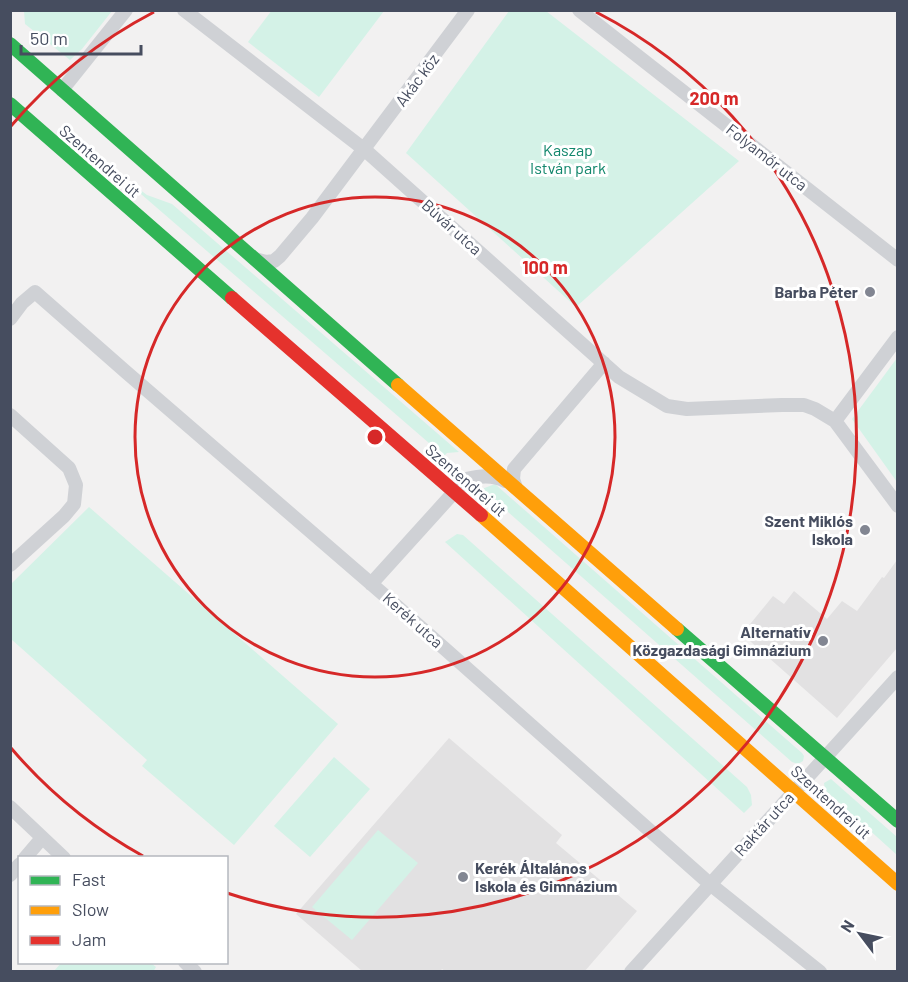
<svg xmlns="http://www.w3.org/2000/svg" width="908" height="982" font-family="Barlow,sans-serif">
	<rect width="100%" height="100%" fill="#f2f1f1"/>
	<!-- education -->
	<path fill="#e2e1e2" d="M 897,560 L 897,648 L 837,718 L 742,634 L 773,596 L 784,604 L 794,591 L 827,619 L 842,601 L 857,611 L 882,577 L 884,578 Z
		M 449,738 L 562,835 L 556,843 L 637,911 L 584,972 L 446,972 L 442,969 L 440,972 L 362,971 L 296,914 Z"/>
	<!-- green -->
	<path fill="#d4f2e7" d="M 272,10 L 384,10 L 384,11 L 319,97 L 248,42 Z
		M 24,11 L 24,10 L 112,11 L 82,49 L 70,60 L 25,24 Z
		M 546,11 L 739,161 L 576,307 L 406,153 L 509,11 Z
		M 135,186 L 147,195 L 172,204 L 459,452 L 447,453 L 444,456 L 134,188 Z
		M 897,358 L 897,482 L 852,419 Z
		M 495,484 L 802,753 L 804,756 L 803,761 L 798,764 L 792,762 L 482,489 Z
		M 89,507 L 338,724 L 234,845 L 142,766 L 147,760 L 11,639 L 11,584 Z
		M 457,534 L 463,535 L 747,787 L 751,795 L 752,805 L 744,813 L 445,542 Z
		M 334,757 L 370,789 L 310,857 L 274,826 Z
		M 831,779 L 897,837 L 897,855 L 825,790 L 824,783 Z
		M 378,830 L 418,863 L 352,940 L 312,907 Z
		M 62,962 L 151,963 L 156,967 L 153,972 L 54,971 Z"/>
	<g fill="none" stroke-linecap="round" stroke-linejoin="round">
		<!-- street -->
		<path stroke="#cfd1d5" stroke-width="14" d="M 184,10 L 365,150 L 619,377 L 667,406 L 687,409 L 782,405 L 804,405 L 815,409 L 835,421 L 898,506
			M 579,10 L 898,260
			M 62,90 L 126,10
			M 255,259 L 266,262 L 274,261 L 280,256 L 312,218 L 468,10
			M 10,319 L 22,303 L 35,292 L 126,372 L 383,594 L 710,884 L 820,972
			M 10,415 L 69,468 L 76,485 L 74,504 L 64,516 L 10,565
			M 835,421 L 898,337
			M 516,488 L 513,479 L 514,469 L 604,363
			M 371,584 L 466,479 C 479,476 493,474 505,481
			M 10,807 L 64,858
			M 25,858 L 42,838
			M 10,875 L 20,864
			M 185,962 L 195,972
			M 631,972 L 898,677"/>
		<!-- fast -->
		<path stroke="#30b455" stroke-width="14" d="M 10,44 L 398,385
			M 10,104 L 232,298
			M 677,629 L 898,821"/>
		<!-- slow -->
		<path stroke="#ff9f0a" stroke-width="14" d="M 398,385 L 677,629
			M 481,515 L 898,884"/>
		<!-- jam -->
		<path stroke="#e5322d" stroke-width="14" d="M 232,298 L 481,515"/>
	</g>
	<!-- distance rings -->
	<g fill="none" stroke="#d62828" stroke-width="3">
		<circle cx="375" cy="437" r="240"/>
		<path d="M143 856A479 479 0 0 1 11 748M11 126A479 479 0 0 1 154 12M596 12A479 479 0 0 1 227 893"/>
	</g>
	<!-- markers -->
	<g fill="#828692" stroke="#fff" stroke-width="2">
		<circle cx="870" cy="292" r="6"/>
		<circle cx="865" cy="530" r="6"/>
		<circle cx="823" cy="641" r="6"/>
		<circle cx="463" cy="877" r="6"/>
	</g>
	<g text-anchor="middle" stroke-width="6" stroke-linejoin="round" paint-order="stroke">
		<!-- street labels -->
		<g font-size="16" fill="#464d5f" stroke="#fff">
			<text transform="translate(417 80) rotate(-53)" y="6">Akác köz</text>
			<text transform="translate(767 157) rotate(38)" y="6">Folyamőr utca</text>
			<text transform="translate(100 161) rotate(41)" y="6">Szentendrei út</text>
			<text transform="translate(452 227) rotate(42)" y="6">Búvár utca</text>
			<text transform="translate(466 480) rotate(41)" y="6">Szentendrei út</text>
			<text transform="translate(413 620) rotate(42)" y="6">Kerék utca</text>
			<text transform="translate(831 802) rotate(42)" y="6">Szentendrei út</text>
			<text transform="translate(764 824) rotate(-48)" y="6">Raktár utca</text>
		</g>
		<!-- park labels -->
		<g font-size="16" fill="#11866b" stroke="#fff">
			<text x="568" y="156">Kaszap<tspan x="568" dy="18">István park</tspan></text>
		</g>
		<!-- poi labels -->
		<g font-size="16" font-weight="bold" fill="#464d5f" stroke="#fff" text-anchor="end">
			<text x="858" y="298">Barba Péter</text>
			<text x="853" y="527">Szent Miklós<tspan x="853" dy="18">Iskola</tspan></text>
			<text x="811" y="638">Alternatív<tspan x="811" dy="18">Közgazdasági Gimnázium</tspan></text>
			<text x="475" y="874" text-anchor="start">Kerék Általános<tspan x="475" dy="18">Iskola és Gimnázium</tspan></text>
		</g>
	</g>
	<circle cx="375" cy="437" r="9" fill="#d62828" stroke="#fff" stroke-width="3"/>
	<g font-size="18" text-anchor="middle" font-weight="bold" fill="#d62828" stroke="#fff" stroke-width="6" stroke-linejoin="round" paint-order="stroke">
		<text x="714" y="105">200 m</text>
		<text x="545" y="274">100 m</text>
	</g>
	<!-- border -->
	<rect width="908" height="982" fill="none" stroke="#464d5f" stroke-width="24"/>
	<!-- legend -->
	<rect x="18" y="856" width="210" height="108" fill="#ffffff" stroke="#b5b8bf" stroke-width="1.5"/>
	<rect x="30" y="876" width="30" height="9" fill="#30b455" stroke="#b5b8bf" stroke-width="1.5"/>
	<text x="72" y="886" font-size="18" fill="#464d5f">Fast</text>
	<rect x="30" y="906" width="30" height="9" fill="#ff9f0a" stroke="#b5b8bf" stroke-width="1.5"/>
	<text x="72" y="916" font-size="18" fill="#464d5f">Slow</text>
	<rect x="30" y="936" width="30" height="9" fill="#e5322d" stroke="#b5b8bf" stroke-width="1.5"/>
	<text x="72" y="946" font-size="18" fill="#464d5f">Jam</text>
	<!-- north arrow -->
	<g transform="translate(860 934) rotate(302)" stroke="#ffffff" stroke-width="4.5" paint-order="stroke">
	<path d="M0-4.5L10 22L0 15L-10 22Z" fill="#464d5f"/>
	<text y="-9" font-size="16" font-weight="bold" text-anchor="middle" fill="#464d5f">N</text>
	</g>
	<!-- scale -->
	<path d="M21 45v9h120v-9" fill="none" stroke="#464d5f" stroke-width="3"/>
	<text x="30" y="45" font-size="18" fill="#464d5f" stroke="#ffffff" stroke-width="4.5" paint-order="stroke">50 m</text>
</svg>
